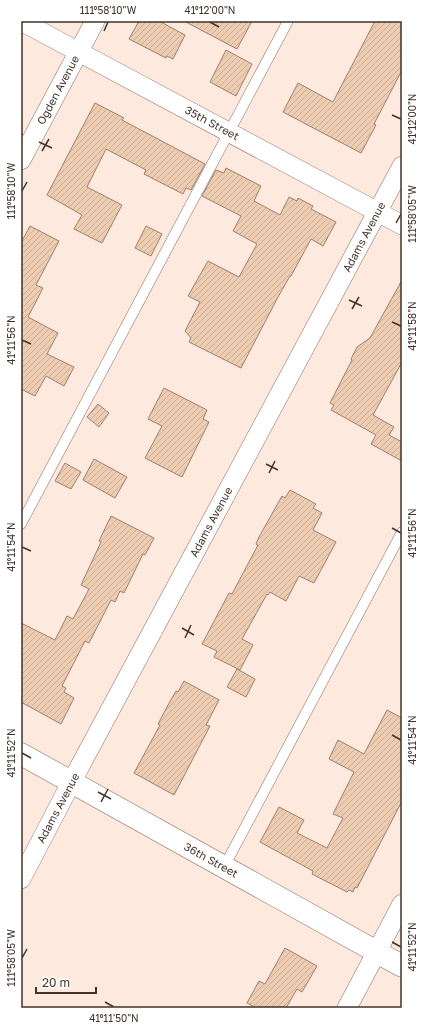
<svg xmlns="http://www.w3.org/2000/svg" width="423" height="1029" font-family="'Golos Text',sans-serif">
	<defs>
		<pattern id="building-hatch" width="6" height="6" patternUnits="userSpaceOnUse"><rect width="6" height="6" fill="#eeccb1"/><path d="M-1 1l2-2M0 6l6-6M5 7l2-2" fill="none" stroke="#cdb098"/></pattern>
	</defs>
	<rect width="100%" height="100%" fill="#fde9de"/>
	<!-- building -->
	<path fill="url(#building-hatch)" stroke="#9c816c" d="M 139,21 L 159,21 L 185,35 L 173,59 L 167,56 L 166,58 L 129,39 Z
		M 184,21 L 252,21 L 237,49 Z
		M 375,21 L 402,21 L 402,70 L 374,124 L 376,125 L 361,153 L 283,112 L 298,83 L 333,102 Z
		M 226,50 L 252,64 L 236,96 L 210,82 Z
		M 95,103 L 124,118 L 122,120 L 205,164 L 191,190 L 186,188 L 183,194 L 144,174 L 146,170 L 106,149 L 87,187 L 122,205 L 102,243 L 74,229 L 82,215 L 47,195 Z
		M 226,168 L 261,186 L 254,201 L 280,215 L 289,197 L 297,201 L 298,198 L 313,206 L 311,209 L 336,222 L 323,246 L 311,239 L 291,276 L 290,276 L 278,297 L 241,368 L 189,342 L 191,338 L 185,331 L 200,302 L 188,296 L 208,261 L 239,277 L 257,244 L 233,231 L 241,216 L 202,196 L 216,170 L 224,173 Z
		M 30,226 L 59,241 L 36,285 L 43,288 L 28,317 L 58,333 L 47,354 L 74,367 L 64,386 L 46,376 L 35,396 L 21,389 L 21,243 Z
		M 146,226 L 162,234 L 151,256 L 135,248 Z
		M 402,280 L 402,362 L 373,415 L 394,427 L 389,435 L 402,442 L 402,461 L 371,444 L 376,435 L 331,410 L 334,405 L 330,403 L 352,360 L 351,359 L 357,347 L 370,338 Z
		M 164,388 L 207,410 L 203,419 L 209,422 L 182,477 L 145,458 L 162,426 L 148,419 Z
		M 98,404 L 109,413 L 99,427 L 87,417 Z
		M 94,459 L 127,477 L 115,498 L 83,480 Z
		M 65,463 L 81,472 L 71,489 L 55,481 Z
		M 290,490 L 316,504 L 313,508 L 322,513 L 313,530 L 336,542 L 314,583 L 299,576 L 286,601 L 270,592 L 268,595 L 267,594 L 242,639 L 253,645 L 240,670 L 214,657 L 217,651 L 202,644 L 229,593 L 232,594 L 258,545 L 256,544 L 259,537 L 282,496 L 285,498 Z
		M 111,516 L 154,538 L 145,555 L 143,554 L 124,593 L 120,591 L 115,602 L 111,600 L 89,643 L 85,641 L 62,686 L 66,688 L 64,692 L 74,698 L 61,724 L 21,702 L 21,623 L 55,640 L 67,616 L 73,619 L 89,589 L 81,585 L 101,542 L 99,541 Z
		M 237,669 L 255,679 L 246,697 L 227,687 Z
		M 184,681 L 219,700 L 206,725 L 210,726 L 174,795 L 134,773 L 160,725 L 158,724 L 168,705 L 176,691 L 178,692 Z
		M 387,710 L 402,718 L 402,801 L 357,888 L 355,887 L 353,892 L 349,890 L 347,892 L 312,874 L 313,871 L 260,842 L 279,807 L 304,820 L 297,833 L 327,848 L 343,818 L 333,814 L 354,772 L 329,759 L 338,740 L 364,754 Z
		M 285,948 L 317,966 L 302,992 L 297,989 L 286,1008 L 256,1008 L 247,1003 L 259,981 L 265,984 Z"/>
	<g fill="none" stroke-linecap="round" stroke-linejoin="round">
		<defs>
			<path id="service" d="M 21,524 L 288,21
				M 224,867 L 402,532"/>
			<path id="minor" d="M 21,21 L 402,225
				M 21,160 L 95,21
				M 21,879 L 72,781 L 402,166
				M 347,1008 L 402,904"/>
			<path id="secondary" d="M 21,754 L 402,966"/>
		</defs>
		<!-- service casing -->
		<use href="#service" stroke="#8d6f5f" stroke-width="11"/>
		<!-- minor casing -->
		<use href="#minor" stroke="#8d6f5f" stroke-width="20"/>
		<!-- secondary casing -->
		<use href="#secondary" stroke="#8d6f5f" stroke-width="23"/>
		<!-- service -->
		<use href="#service" stroke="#fff" stroke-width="10"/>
		<!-- minor -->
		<use href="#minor" stroke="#fff" stroke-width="19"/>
		<!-- secondary -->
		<use href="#secondary" stroke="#fff" stroke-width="22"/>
	</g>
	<!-- ticks -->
	<path fill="none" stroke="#40332c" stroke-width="1.5" d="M 210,22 L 219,27M 104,31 L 108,22M 392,115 L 401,119M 39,142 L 52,148M 42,151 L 49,139M 22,191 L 27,182M 396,223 L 401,214M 349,300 L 362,306M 352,309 L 359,297M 392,322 L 401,326M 22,340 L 31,344M 266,464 L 278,470M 269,473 L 275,461M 392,528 L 401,533M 22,547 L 31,551M 182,628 L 194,635M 185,638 L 191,625M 392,735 L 401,740M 22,753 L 31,758M 98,792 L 111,799M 101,802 L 108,789M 392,942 L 401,947M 22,958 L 27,949M 105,1002 L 114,1007"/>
	<g text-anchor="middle" stroke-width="3.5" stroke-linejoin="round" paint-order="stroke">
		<!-- street labels -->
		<g font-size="11" fill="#40332c" stroke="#fff">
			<text transform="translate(58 90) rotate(-62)" y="4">Ogden Avenue</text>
			<text transform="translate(212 123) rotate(28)" y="4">35th Street</text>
			<text transform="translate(364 237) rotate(-62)" y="4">Adams Avenue</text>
			<text transform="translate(211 522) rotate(-62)" y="4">Adams Avenue</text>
			<text transform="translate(58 808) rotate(-62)" y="4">Adams Avenue</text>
			<text transform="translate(211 860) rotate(29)" y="4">36th Street</text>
		</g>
	</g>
	<!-- border -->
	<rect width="423" height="1029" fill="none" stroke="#ffffff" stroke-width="44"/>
	<!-- scale -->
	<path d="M36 987v6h60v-6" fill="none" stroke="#40332c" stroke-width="2"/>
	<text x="42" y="987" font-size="12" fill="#40332c" stroke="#ffffff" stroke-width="3" paint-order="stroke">20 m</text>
	<rect x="22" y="22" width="379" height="985" fill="none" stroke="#40332c" stroke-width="1.5"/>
	<g font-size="10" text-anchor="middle" fill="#40332c">
		<text x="108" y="14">111°58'10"W</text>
		<text x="210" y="14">41°12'00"N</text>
		<text transform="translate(412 119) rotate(-90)" y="4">41°12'00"N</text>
		<text transform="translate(11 191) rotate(-90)" y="4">111°58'10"W</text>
		<text transform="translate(412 214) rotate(-90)" y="4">111°58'05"W</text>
		<text transform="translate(412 326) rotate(-90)" y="4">41°11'58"N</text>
		<text transform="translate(11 340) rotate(-90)" y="4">41°11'56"N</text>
		<text transform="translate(412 533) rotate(-90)" y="4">41°11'56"N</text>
		<text transform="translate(11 547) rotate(-90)" y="4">41°11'54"N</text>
		<text transform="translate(412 740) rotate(-90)" y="4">41°11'54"N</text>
		<text transform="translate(11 753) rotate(-90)" y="4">41°11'52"N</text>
		<text transform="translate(412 947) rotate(-90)" y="4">41°11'52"N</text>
		<text transform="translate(11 958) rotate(-90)" y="4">111°58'05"W</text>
		<text x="114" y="1022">41°11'50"N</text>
	</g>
</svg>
